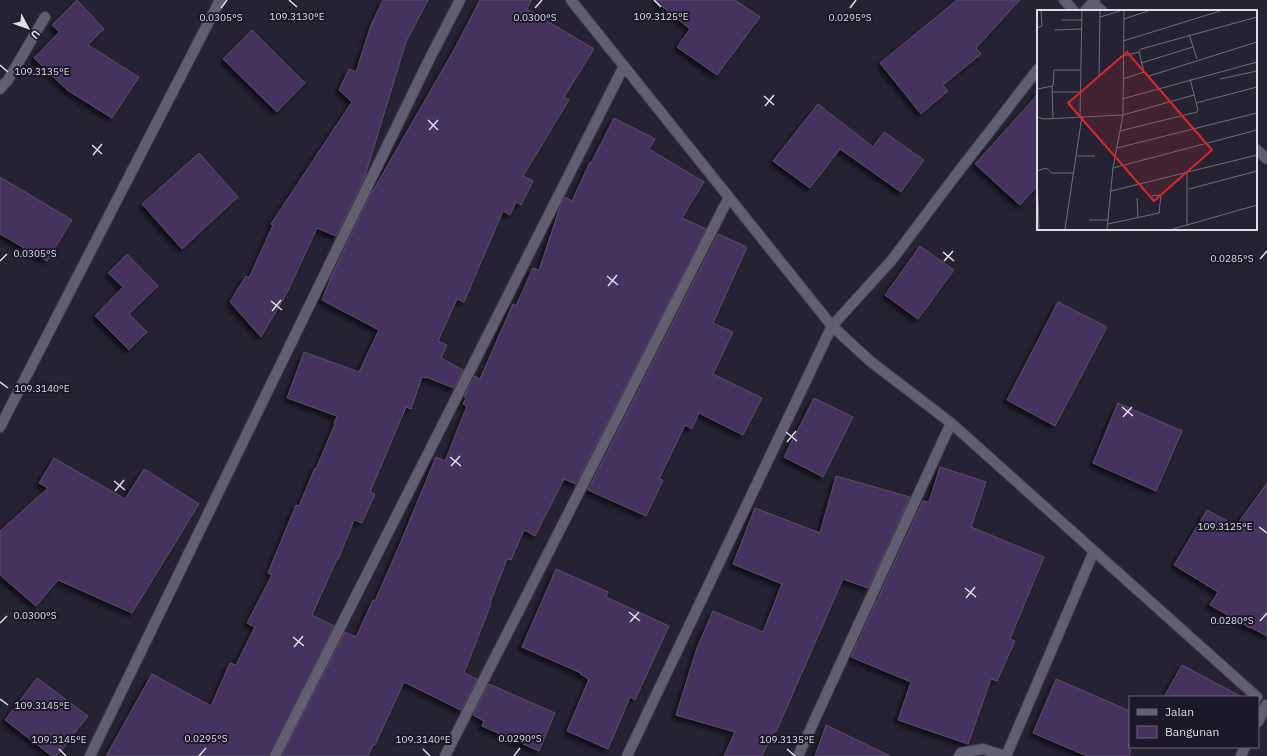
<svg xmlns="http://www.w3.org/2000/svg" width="1267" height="756" font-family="'IBM Plex Sans',sans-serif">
	<defs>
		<filter id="shadow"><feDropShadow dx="-3.5" dy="3.5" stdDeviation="2" flood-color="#0009"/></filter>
	</defs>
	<rect width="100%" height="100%" fill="#262233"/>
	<!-- building -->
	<path fill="#45305f" stroke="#585063" filter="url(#shadow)" d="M 77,0 L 104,29 L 88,45 L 139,77 L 112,118 L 67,90 L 34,58 L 59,32 L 52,25 Z
		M 383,0 L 428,0 L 406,42 L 365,176 L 336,236 L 317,228 L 287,293 L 261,337 L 230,302 L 246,276 L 249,278 L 273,225 L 271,224 L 352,102 L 339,90 L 349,69 L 356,72 L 371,25 Z
		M 480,0 L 532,0 L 527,9 L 594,49 L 564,97 L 569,100 L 523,176 L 533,181 L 521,205 L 516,202 L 510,215 L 503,211 L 464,302 L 457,299 L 438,341 L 447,345 L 441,358 L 463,370 L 454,388 L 426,377 L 425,378 L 422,377 L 411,409 L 406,407 L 370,492 L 375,494 L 362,523 L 354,520 L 338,560 L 337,559 L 312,615 L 334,626 L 269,756 L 106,756 L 152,674 L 211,706 L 230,663 L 236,665 L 255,627 L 247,623 L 272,575 L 268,573 L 296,505 L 299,506 L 315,468 L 316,469 L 335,424 L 334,423 L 337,416 L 287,398 L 304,352 L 359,372 L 379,330 L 322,300 L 332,275 L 370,196 L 455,48 Z
		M 654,0 L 735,0 L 760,17 L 717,75 L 677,47 L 690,29 Z
		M 957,0 L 1020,0 L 976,48 L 981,54 L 943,85 L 948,91 L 921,114 L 880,63 Z
		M 252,30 L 305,83 L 277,112 L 223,59 Z
		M 1038,94 L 1038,185 L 1020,205 L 975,164 Z
		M 818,104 L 873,147 L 884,132 L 924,160 L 901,192 L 840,149 L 810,188 L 773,161 Z
		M 614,118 L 655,139 L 649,149 L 704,182 L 682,218 L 706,229 L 576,484 L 564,479 L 535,536 L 524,530 L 511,560 L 507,559 L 490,603 L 491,604 L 464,673 L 477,679 L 461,710 L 404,682 L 375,745 L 373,745 L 368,756 L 282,756 L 345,632 L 356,637 L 373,600 L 375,601 L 400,544 L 436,457 L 445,461 L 467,406 L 463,404 L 466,398 L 464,397 L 475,376 L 480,379 L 513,304 L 516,306 L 533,268 L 539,270 L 560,207 L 565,197 L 572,201 L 590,162 L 591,163 Z
		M 199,153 L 238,197 L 182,249 L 142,204 Z
		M 0,177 L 72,220 L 47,261 L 0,234 Z
		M 718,234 L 747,247 L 713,323 L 733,332 L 713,374 L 762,398 L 743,435 L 699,413 L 692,429 L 685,425 L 659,479 L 663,480 L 646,516 L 588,490 Z
		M 920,246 L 954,270 L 918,319 L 885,295 Z
		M 127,254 L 158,286 L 129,314 L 147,332 L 129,350 L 95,316 L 123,287 L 108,273 Z
		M 1058,302 L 1107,327 L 1055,426 L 1007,400 Z
		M 814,398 L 853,417 L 823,477 L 784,457 Z
		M 1118,403 L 1182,431 L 1156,491 L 1093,463 Z
		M 54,458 L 125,499 L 144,469 L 199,504 L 132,613 L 58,580 L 36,606 L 0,575 L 0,531 L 48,488 L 39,483 Z
		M 940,467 L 986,482 L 971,527 L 1044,557 L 1010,639 L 1015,641 L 997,681 L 991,679 L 968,744 L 898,720 L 911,682 L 851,657 L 923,501 L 929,502 Z
		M 836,476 L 910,497 L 868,588 L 843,579 L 776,732 L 774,731 L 762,756 L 724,756 L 735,732 L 676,715 L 697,648 L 713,611 L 763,632 L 782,584 L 733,564 L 755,508 L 820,533 Z
		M 1267,483 L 1267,636 L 1250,627 L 1250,628 L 1210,605 L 1218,592 L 1174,565 L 1207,510 L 1236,526 Z
		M 556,569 L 608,592 L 606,597 L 669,626 L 635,700 L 630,697 L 608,749 L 567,731 L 589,679 L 580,674 L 581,673 L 522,647 Z
		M 1182,665 L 1242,697 L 1164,697 Z
		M 37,678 L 88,716 L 57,756 L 52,756 L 5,720 Z
		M 1056,679 L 1130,711 L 1130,756 L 1087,756 L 1033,733 Z
		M 489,684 L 555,713 L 539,751 L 482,726 L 484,721 L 473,715 Z
		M 826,725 L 890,756 L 815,756 Z"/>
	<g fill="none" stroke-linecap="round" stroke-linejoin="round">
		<defs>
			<path id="minor" d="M 571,0 L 832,326 L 870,361 L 951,423 L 1257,697
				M 1064,0 L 1074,11
				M 1093,3 L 1102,11
				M 1085,11 L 1095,0
				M 0,89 L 8,80 L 45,17
				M 1256,149 L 1267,159
				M 0,427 L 220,0
				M 1258,722 L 1266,705
				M 90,756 L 429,60 L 460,0
				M 275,756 L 624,66
				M 445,756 L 729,197
				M 627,756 L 832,326 L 891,261 L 959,171 L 1038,69
				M 798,756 L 951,423
				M 959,756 L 961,753 L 983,749 L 1005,756
				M 1006,756 L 1094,551
				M 1241,756 L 1245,747"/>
		</defs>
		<!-- minor casing -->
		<use href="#minor" stroke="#423d4b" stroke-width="12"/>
		<!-- minor -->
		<use href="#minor" stroke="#625d71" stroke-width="10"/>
	</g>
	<!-- ticks -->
	<path fill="none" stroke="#dfdde8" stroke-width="1.5" d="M 289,0 L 297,7M 654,0 L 661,7M 221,8 L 227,0M 535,8 L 542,0M 850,8 L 856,0M 0,65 L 8,72M 764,96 L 774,105M 765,106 L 774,95M 428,120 L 438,130M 429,130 L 438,120M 92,145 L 102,154M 93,155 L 102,144M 943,252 L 954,261M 1260,259 L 1267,251M 0,261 L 7,254M 944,261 L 953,251M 607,276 L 618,285M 608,286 L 617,275M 271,301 L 282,310M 272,311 L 281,300M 0,382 L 8,388M 1122,407 L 1133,416M 1123,417 L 1132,407M 786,432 L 797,441M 787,442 L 796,431M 450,457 L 461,466M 451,466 L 460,456M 114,481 L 125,490M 115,491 L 124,480M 1259,527 L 1267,533M 965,588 L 976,597M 966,598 L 975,587M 629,612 L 640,621M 1260,621 L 1267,613M 630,622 L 639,612M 0,623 L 7,616M 293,637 L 304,646M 294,647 L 303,636M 0,699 L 8,705M 59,749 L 66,756M 423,749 L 430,756M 787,749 L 795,756M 199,756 L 206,748M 514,756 L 520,748"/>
	<!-- overview -->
	<g transform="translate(1037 10)">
		<rect width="220" height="220" fill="#262233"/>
		<path fill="none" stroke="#706d7b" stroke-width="1" d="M 63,7 L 83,1M 87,9 L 111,1M 25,10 L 45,10M 0,18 L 5,16 L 4,1M 18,20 L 45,19M 152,24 L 160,49M 86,31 L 183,1M 86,46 L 102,42M 104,53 L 156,37M 107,62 L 102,42 L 104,39 L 220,7M 62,66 L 63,1M 86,69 L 107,62 L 112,66 L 220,32M 183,69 L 220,61M 15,76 L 16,108M 0,79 L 16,76 L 17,60 L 44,60M 15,82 L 44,82M 85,89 L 220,52M 159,93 L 220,77M 43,106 L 45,1M 0,107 L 7,109 L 86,105 L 157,85M 83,121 L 160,102 L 161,100 L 153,69M 80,138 L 220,103M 40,146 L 58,146M 76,158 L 220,120M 0,161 L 2,219M 0,161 L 9,158 L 15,163 L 37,163M 152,179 L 220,161M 74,181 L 220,145M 100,188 L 101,207M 52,210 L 71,210M 71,214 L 122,203 L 124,185 L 115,186M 150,216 L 150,162M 28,219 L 45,106M 70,219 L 76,158 L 86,105 L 87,1M 136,219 L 220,195"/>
		<path fill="#d62828" fill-opacity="0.15" stroke="#d62828" stroke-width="2" d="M 90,42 L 175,140 L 117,191 L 31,93 Z"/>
		<rect width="220" height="220" fill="none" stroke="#dfdde8" stroke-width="2"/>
	</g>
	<g font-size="10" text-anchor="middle" fill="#dfdde8" stroke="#1d1829" stroke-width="4" stroke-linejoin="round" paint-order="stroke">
		<text x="297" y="20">109.3130°E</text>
		<text x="661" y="20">109.3125°E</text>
		<text x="850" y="21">0.0295°S</text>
		<text x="221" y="21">0.0305°S</text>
		<text x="535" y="21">0.0300°S</text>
		<text x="42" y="75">109.3135°E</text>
		<text x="35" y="257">0.0305°S</text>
		<text x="1232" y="262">0.0285°S</text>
		<text x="42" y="392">109.3140°E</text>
		<text x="1225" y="530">109.3125°E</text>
		<text x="35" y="619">0.0300°S</text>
		<text x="1232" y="624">0.0280°S</text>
		<text x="42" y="709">109.3145°E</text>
		<text x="206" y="742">0.0295°S</text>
		<text x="520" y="742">0.0290°S</text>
		<text x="59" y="743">109.3145°E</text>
		<text x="423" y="743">109.3140°E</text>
		<text x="787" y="743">109.3135°E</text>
	</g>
	<!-- legend -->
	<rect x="1129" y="696" width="130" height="52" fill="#1d1829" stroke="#6b6775"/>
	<rect x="1137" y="709" width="20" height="6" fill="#625d71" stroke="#6b6775"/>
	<text x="1165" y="716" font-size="12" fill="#dfdde8">Jalan</text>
	<rect x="1137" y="726" width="20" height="12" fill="#45305f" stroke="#6b6775"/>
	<text x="1165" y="736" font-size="12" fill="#dfdde8">Bangunan</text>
	<!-- north arrow -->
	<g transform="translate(28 28) rotate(131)" stroke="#1d1829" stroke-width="3" paint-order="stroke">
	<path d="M0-3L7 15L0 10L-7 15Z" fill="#dfdde8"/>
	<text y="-6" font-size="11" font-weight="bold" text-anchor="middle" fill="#dfdde8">U</text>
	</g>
</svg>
